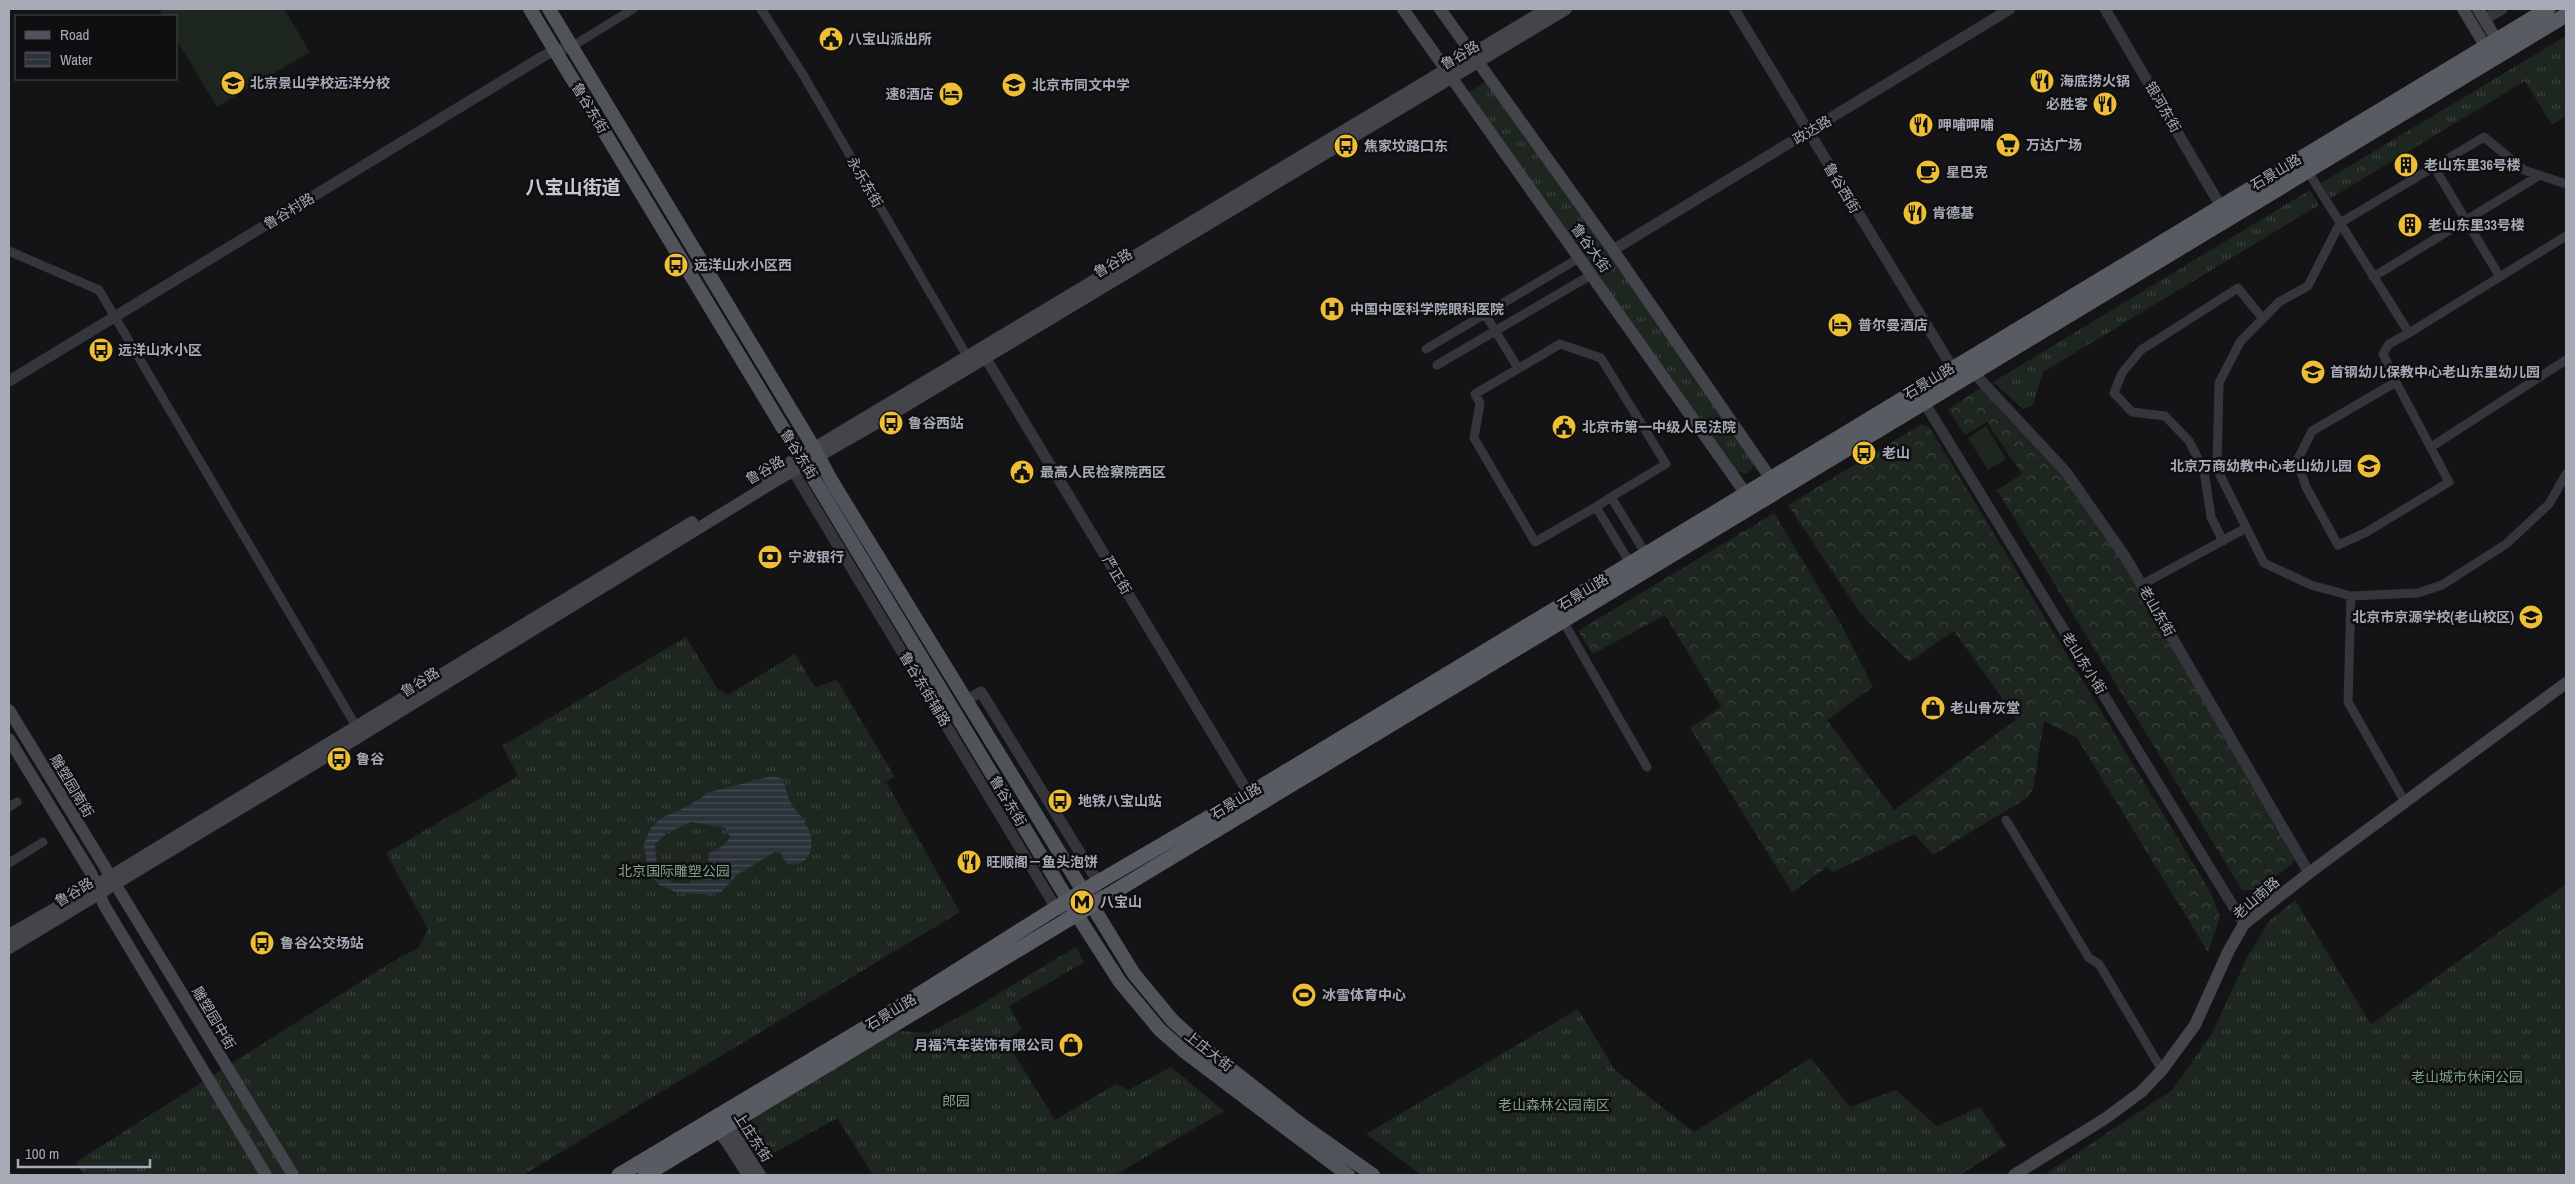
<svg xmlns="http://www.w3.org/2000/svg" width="2575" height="1184" font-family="'Archivo Narrow','Noto Sans SC',sans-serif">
	<defs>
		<pattern id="grass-tufts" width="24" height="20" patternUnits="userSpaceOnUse" patternTransform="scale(1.25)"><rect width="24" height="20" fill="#1e2620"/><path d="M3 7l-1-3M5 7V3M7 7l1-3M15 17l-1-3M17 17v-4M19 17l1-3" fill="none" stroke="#3c433e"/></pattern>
		<pattern id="forest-crowns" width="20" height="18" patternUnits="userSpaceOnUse" patternTransform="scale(1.25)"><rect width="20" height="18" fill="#1e2620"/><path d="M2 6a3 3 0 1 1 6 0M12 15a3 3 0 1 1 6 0" fill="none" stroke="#3c433e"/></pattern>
		<pattern id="water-rules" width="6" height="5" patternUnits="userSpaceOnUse" patternTransform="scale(1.25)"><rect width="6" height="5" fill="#2b3239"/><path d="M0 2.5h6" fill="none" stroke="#474d53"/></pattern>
	</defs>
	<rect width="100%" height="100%" fill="#141416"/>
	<!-- grass -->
	<path fill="url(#grass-tufts)" d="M 2566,36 L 2566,116 L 2552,125 L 2525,81 L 2331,198 L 2321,183 Z
		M 1485,82 L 1609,253 L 1754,463 L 1752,470 L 1746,474 L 1736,471 L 1469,92 Z
		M 2310,190 L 2319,205 L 2043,372 L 2033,405 L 2023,409 L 1993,382 Z
		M 686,637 L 717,688 L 728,695 L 795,654 L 815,687 L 837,680 L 895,777 L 886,782 L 960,912 L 523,1175 L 84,1175 L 76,1162 L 395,960 L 418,948 L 428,929 L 386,853 L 518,776 L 502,746 Z
		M 2566,884 L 2566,1175 L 2044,1175 L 2172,1090 L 2211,1035 L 2248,956 L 2269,921 L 2295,900 L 2371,1024 Z
		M 1076,947 L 1084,962 L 1009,1006 L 1022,1029 L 1006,1041 L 1055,1120 L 1116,1084 L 1129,1090 L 1171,1067 L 1224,1111 L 1115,1175 L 873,1175 L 837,1118 L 772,1154 L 750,1118 L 898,1031 L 929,1033 L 975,1008 Z
		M 1578,1009 L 1615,1070 L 1694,1132 L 1811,1058 L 1850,1107 L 1896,1090 L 1937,1126 L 1980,1107 L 2006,1146 L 1960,1175 L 1421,1175 L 1366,1134 Z"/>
	<!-- forest -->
	<path fill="url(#forest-crowns)" d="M 1981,388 L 2064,475 L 2124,564 L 2294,854 L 2293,864 L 2257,890 L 2242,890 L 1997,490 L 2022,474 L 1987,422 L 1965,435 L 1948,409 Z
		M 1922,424 L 1930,428 L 2211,893 L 2220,917 L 2208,952 L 2077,738 L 2044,721 L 2033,789 L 2027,798 L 1933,855 L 1914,834 L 1833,872 L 1827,867 L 1792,892 L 1690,728 L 1721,707 L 1665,615 L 1593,654 L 1578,631 L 1774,513 L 1842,626 L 1873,687 L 1827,720 L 1894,810 L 2017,719 L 1954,631 L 1909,662 L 1860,613 L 1788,505 Z"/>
	<!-- pitch -->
	<path fill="#1e2620" d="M 158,9 L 284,9 L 310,52 L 217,107 L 176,39 L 176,16 L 163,16 Z
		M 1986,426 L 2006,459 L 1988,470 L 1968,438 Z"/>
	<!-- water -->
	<path fill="url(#water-rules)" fill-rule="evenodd" d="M 773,776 L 783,779 C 786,788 787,797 792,805 C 796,812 802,817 806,824 C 817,841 812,869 787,864 L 781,853 L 775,852 L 738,874 L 721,892 L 711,895 L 676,892 L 660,885 L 654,880 L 647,865 L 644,844 L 650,829 L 660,819 L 688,806 L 710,792 ZM 691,822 L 726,828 L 730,837 L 724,845 L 708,854 L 709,868 C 701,885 686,885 670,882 L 657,866 L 655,844 L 667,833 Z"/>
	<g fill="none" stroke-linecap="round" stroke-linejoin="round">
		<!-- minor -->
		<path stroke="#35363b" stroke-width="9" d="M 761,9 L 802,73 L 967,356
			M 571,47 L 633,9
			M 2434,167 L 2500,277
			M 2307,170 L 2409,333 L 2566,236
			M 2566,184 L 2524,170 L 2484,137 L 2340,223 L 2308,286 L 2279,302 L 2240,342 L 2219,383 L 2217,469 L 2264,563 L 2311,585 L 2351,596 L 2418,593 L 2442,585 L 2506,544 L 2549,504 L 2566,474
			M 9,251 L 99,290 L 356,726
			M 2373,277 L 2540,175
			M 1485,314 L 1518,368
			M 1426,349 L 1579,258
			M 1437,365 L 1591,275
			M 2396,382 L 2449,482 L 2365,533 L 2338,545 L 2306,487 L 2297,461 L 2312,431 L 2396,382 L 2383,354 L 2389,344 L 2409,333
			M 2431,447 L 2566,360
			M 1596,507 L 1535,542 L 1474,438 L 1480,403 L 1475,394 L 1560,344 L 1601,358 L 1666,464 L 1611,497
			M 2223,541 L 2211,517 L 2204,470 L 2189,441 L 2165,416 L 2132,412 L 2114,393 L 2122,373 L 2141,350 L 2238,288 L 2263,319
			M 1630,563 L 1596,507 L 1611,497 L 1646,554
			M 2141,585 L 2246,528
			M 2351,596 L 2348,702 L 2405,802
			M 1563,621 L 1647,767
			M 9,807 L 17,802
			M 2006,820 L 2089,958 L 2099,964 L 2162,1070
			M 9,863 L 43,842"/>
		<!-- tertiary -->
		<path stroke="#35363b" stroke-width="11" d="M 1734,9 L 1952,367
			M 2105,9 L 2220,205
			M 2485,19 L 2502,9
			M 1613,250 L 2010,9
			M 985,357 L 1249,794
			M 1973,372 L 2066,472 L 2126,558 L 2309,873
			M 9,381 L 542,57 L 555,50 L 571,47
			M 1924,402 L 2244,924
			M 793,471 L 1056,908 L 1063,910
			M 966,700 L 981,692 L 1098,882 L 1092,906"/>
		<!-- secondary -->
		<path stroke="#43454b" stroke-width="12" d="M 1403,9 L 1751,501
			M 1440,9 L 1613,250 L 1776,486
			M 2463,9 L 2490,54
			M 2478,9 L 2501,47
			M 766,477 L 1547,9
			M 9,710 L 293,1175
			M 9,739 L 91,873 L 104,905 L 266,1175
			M 9,935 L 96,885 L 692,522
			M 9,948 L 334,752 L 777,480 L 887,417 L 1566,9
			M 724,1119 L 760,1175
			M 713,1125 L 727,1142 L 748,1175
			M 2014,1175 L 2106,1118 L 2141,1092 L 2162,1070 L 2195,1025 L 2229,950 L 2244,924 L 2309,873 L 2566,683"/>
		<!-- primary -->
		<path stroke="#51535a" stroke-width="14" d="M 530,9 L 1077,915 L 1120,982 L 1160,1030 L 1185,1052 L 1348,1175
			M 549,9 L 814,448 L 831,480 L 1134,974 L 1172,1020 L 1196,1042 L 1302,1125 L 1373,1175"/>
		<!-- trunk -->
		<path stroke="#595b63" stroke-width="15" d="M 619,1175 L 875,1022 L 1083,891 L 1249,794 L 2548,9
			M 645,1175 L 2566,15"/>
	</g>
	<!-- icons -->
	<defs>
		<symbol id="civic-disc" viewBox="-11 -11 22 22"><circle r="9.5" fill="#edbe36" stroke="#0f0f11"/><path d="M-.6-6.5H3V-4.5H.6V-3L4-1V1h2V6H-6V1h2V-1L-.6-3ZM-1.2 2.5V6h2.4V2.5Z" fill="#111"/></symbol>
		<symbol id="restaurant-disc" viewBox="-11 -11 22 22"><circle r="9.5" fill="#edbe36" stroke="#0f0f11"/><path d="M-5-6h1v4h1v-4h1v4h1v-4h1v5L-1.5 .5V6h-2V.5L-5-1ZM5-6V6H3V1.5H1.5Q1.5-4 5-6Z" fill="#111"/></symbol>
		<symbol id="school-disc" viewBox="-11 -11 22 22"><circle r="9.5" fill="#edbe36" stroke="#0f0f11"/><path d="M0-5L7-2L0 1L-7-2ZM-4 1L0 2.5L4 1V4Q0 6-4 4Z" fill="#111"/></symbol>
		<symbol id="hotel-disc" viewBox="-11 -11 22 22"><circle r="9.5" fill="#edbe36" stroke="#0f0f11"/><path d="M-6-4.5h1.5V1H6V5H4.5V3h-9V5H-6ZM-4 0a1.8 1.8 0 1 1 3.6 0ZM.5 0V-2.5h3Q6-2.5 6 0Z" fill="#111"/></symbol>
		<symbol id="supermarket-disc" viewBox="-11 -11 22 22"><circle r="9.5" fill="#edbe36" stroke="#0f0f11"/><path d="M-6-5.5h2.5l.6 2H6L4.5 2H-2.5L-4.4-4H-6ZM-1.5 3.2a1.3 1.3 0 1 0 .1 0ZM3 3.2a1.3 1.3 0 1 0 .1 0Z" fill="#111"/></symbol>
		<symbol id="bus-disc" viewBox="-11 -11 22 22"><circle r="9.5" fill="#edbe36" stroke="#0f0f11"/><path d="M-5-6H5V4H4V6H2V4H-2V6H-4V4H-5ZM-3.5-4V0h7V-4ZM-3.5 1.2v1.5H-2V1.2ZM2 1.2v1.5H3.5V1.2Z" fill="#111"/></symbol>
		<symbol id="building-disc" viewBox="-11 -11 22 22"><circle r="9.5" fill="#edbe36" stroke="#0f0f11"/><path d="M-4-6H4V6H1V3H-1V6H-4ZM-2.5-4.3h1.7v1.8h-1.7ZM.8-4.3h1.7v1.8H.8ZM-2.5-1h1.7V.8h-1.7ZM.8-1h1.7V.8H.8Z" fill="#111"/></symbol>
		<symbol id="cafe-disc" viewBox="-11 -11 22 22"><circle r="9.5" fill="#edbe36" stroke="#0f0f11"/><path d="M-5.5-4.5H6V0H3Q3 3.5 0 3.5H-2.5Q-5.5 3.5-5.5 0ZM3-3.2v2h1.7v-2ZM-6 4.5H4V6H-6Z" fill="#111"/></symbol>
		<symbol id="hospital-disc" viewBox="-11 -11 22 22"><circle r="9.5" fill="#edbe36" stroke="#0f0f11"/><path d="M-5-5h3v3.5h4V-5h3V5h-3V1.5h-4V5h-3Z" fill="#111"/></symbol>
		<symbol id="bank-disc" viewBox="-11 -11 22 22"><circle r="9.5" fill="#edbe36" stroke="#0f0f11"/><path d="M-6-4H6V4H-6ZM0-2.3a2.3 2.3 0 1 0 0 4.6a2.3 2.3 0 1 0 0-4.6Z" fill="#111"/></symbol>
		<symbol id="shop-disc" viewBox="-11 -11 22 22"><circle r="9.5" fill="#edbe36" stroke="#0f0f11"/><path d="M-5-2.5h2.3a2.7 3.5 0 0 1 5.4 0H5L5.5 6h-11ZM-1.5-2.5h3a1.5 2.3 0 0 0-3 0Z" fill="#111"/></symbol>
		<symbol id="metro-disc" viewBox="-11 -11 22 22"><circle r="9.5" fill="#edbe36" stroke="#0f0f11"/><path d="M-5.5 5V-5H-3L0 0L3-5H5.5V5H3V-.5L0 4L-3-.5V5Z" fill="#111"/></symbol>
		<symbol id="stadium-disc" viewBox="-11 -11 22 22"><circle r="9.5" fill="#edbe36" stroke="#0f0f11"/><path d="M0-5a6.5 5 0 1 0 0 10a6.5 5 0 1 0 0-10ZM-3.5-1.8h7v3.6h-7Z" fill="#111"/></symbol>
	</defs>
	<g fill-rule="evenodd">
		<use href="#civic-disc" x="817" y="25" width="28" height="28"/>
		<use href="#restaurant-disc" x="2028" y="67" width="28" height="28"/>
		<use href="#school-disc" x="219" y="69" width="28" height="28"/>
		<use href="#school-disc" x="1000" y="71" width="28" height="28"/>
		<use href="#hotel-disc" x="937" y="80" width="28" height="28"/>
		<use href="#restaurant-disc" x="2091" y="90" width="28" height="28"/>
		<use href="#restaurant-disc" x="1907" y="111" width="28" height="28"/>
		<use href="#supermarket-disc" x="1994" y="131" width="28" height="28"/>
		<use href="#bus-disc" x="1332" y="132" width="28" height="28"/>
		<use href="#building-disc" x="2392" y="151" width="28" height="28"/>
		<use href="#cafe-disc" x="1914" y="158" width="28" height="28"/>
		<use href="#restaurant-disc" x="1901" y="199" width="28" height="28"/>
		<use href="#building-disc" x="2396" y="211" width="28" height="28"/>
		<use href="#bus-disc" x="662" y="251" width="28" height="28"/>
		<use href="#hospital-disc" x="1318" y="295" width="28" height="28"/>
		<use href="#hotel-disc" x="1826" y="311" width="28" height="28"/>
		<use href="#bus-disc" x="87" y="336" width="28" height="28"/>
		<use href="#school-disc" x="2299" y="358" width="28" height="28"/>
		<use href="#bus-disc" x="877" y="409" width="28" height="28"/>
		<use href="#civic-disc" x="1550" y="413" width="28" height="28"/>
		<use href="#bus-disc" x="1850" y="439" width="28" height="28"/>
		<use href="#school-disc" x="2355" y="452" width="28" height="28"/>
		<use href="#civic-disc" x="1008" y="458" width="28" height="28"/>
		<use href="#bank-disc" x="756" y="543" width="28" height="28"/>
		<use href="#school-disc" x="2517" y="603" width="28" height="28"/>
		<use href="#shop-disc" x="1919" y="694" width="28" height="28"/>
		<use href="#bus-disc" x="325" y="745" width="28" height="28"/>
		<use href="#bus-disc" x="1046" y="787" width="28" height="28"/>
		<use href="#restaurant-disc" x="955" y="848" width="28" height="28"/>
		<use href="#metro-disc" x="1068" y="888" width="28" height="28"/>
		<use href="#bus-disc" x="248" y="929" width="28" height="28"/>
		<use href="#stadium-disc" x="1290" y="981" width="28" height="28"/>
		<use href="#shop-disc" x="1057" y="1031" width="28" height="28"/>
	</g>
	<g text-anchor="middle" stroke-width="5" stroke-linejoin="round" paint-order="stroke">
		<!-- poi labels -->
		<g font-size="14" font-weight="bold" fill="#a6aab6" stroke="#0f0f11" text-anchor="start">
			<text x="848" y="44">八宝山派出所</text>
			<text x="2060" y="86">海底捞火锅</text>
			<text x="250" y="88">北京景山学校远洋分校</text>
			<text x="1032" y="90">北京市同文中学</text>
			<text x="934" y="99" text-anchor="end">速8酒店</text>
			<text x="2088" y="109" text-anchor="end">必胜客</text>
			<text x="1938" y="130">呷哺呷哺</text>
			<text x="2026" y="150">万达广场</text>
			<text x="1364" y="151">焦家坟路口东</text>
			<text x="2424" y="170">老山东里36号楼</text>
			<text x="1946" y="177">星巴克</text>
			<text x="1932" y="218">肯德基</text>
			<text x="2428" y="230">老山东里33号楼</text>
			<text x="694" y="270">远洋山水小区西</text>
			<text x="1350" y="314">中国中医科学院眼科医院</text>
			<text x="1858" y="330">普尔曼酒店</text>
			<text x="118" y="355">远洋山水小区</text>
			<text x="2330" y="377">首钢幼儿保教中心老山东里幼儿园</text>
			<text x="908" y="428">鲁谷西站</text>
			<text x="1582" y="432">北京市第一中级人民法院</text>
			<text x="1882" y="458">老山</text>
			<text x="2352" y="471" text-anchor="end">北京万商幼教中心老山幼儿园</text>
			<text x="1040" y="477">最高人民检察院西区</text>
			<text x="788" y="562">宁波银行</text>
			<text x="2514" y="622" text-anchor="end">北京市京源学校(老山校区)</text>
			<text x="1950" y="713">老山骨灰堂</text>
			<text x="356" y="764">鲁谷</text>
			<text x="1078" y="806">地铁八宝山站</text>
			<text x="986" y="867">旺顺阁－鱼头泡饼</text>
			<text x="1100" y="907">八宝山</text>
			<text x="280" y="948">鲁谷公交场站</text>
			<text x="1322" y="1000">冰雪体育中心</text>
			<text x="1054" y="1050" text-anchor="end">月福汽车装饰有限公司</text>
		</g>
		<!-- street labels -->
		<g font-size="14" fill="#a6aab6" stroke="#0f0f11">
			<text transform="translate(1460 55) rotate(-31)" y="5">鲁谷路</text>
			<text transform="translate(2163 107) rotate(60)" y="5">银河东街</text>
			<text transform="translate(590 108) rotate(59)" y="5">鲁谷东街</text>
			<text transform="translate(1812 130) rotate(-31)" y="5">政达路</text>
			<text transform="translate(2276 172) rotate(-31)" y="5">石景山路</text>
			<text transform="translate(865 182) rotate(60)" y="5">永乐东街</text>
			<text transform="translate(1842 188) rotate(59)" y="5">鲁谷西街</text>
			<text transform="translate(289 211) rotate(-31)" y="5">鲁谷村路</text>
			<text transform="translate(1591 248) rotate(55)" y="5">鲁谷大街</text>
			<text transform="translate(1113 263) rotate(-31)" y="5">鲁谷路</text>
			<text transform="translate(1929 381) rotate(-31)" y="5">石景山路</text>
			<text transform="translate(799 454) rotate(58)" y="5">鲁谷东街</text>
			<text transform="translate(765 470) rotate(-30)" y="5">鲁谷路</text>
			<text transform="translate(1117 575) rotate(59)" y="5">严正街</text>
			<text transform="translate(1583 592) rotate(-31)" y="5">石景山路</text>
			<text transform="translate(2157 611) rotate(60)" y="5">老山东街</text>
			<text transform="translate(2084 663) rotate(58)" y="5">老山东小街</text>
			<text transform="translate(420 682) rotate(-32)" y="5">鲁谷路</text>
			<text transform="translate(925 689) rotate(59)" y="5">鲁谷东街辅路</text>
			<text transform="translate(72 786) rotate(59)" y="5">雕塑园南街</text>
			<text transform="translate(1008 801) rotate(59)" y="5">鲁谷东街</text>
			<text transform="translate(1236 801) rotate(-31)" y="5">石景山路</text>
			<text transform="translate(74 892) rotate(-31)" y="5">鲁谷路</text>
			<text transform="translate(2256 898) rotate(-41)" y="5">老山南路</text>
			<text transform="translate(891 1012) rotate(-31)" y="5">石景山路</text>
			<text transform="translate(214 1018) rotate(59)" y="5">雕塑园中街</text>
			<text transform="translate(1209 1051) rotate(38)" y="5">上庄大街</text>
			<text transform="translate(753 1137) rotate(57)" y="5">上庄东街</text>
		</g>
		<!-- park labels -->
		<g font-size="14" fill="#7ea083" stroke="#0f0f11">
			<text x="674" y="876">北京国际雕塑公园</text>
			<text x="2467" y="1082">老山城市休闲公园</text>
			<text x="956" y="1106">郎园</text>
			<text x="1554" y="1110">老山森林公园南区</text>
		</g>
		<!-- district labels -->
		<g font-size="19" font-weight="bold" fill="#c7c9d2" stroke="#0f0f11">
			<text x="573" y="194">八宝山街道</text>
		</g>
	</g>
	<!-- border -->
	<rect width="2575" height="1184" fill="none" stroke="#a6aab6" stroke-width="20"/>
	<!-- legend -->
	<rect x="15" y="15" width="162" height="65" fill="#0f0f11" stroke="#4b4d53"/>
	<rect x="25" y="31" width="25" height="8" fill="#51535a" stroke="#4b4d53"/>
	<text x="60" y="40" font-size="15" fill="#a6aab6">Road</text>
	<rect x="25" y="52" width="25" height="15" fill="url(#water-rules)" stroke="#4b4d53"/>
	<text x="60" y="65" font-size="15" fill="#a6aab6">Water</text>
	<!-- scale -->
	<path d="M18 1159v8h132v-8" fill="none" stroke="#a6aab6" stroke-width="2.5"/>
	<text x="25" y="1159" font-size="15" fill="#a6aab6" stroke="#0f0f11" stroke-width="4" paint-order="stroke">100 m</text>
</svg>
